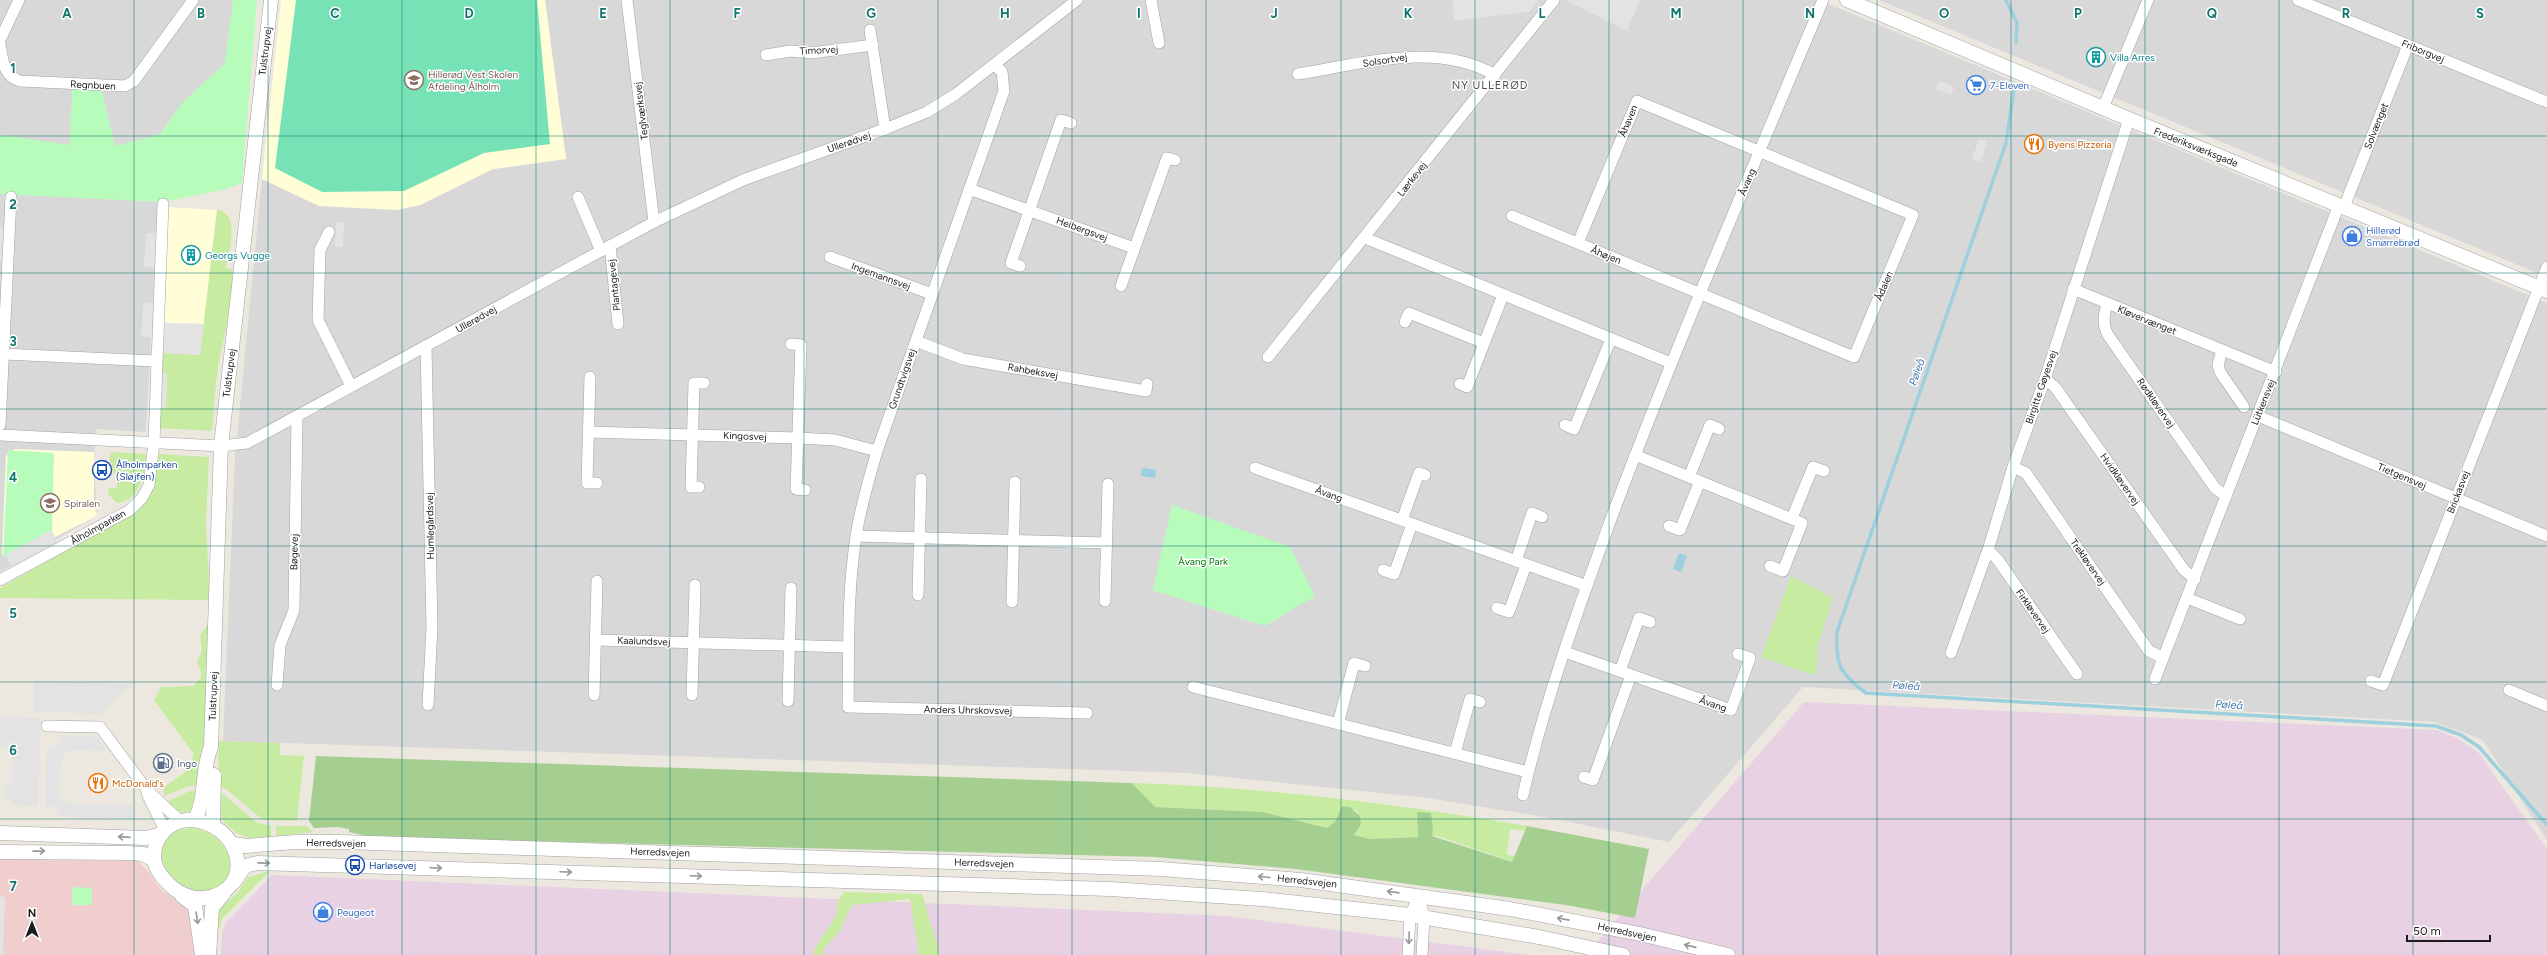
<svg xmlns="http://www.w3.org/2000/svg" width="2547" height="955" font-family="Figtree,sans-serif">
<rect width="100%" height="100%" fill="#ede8df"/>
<!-- residential -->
<g fill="#d9d8d8">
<path d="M0,0H251L234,137L158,202L146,432L96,429L94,465L97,516L0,572Z"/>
<path d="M545,0H1819L2547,303V840L2483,740L2435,722L1803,687L1669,842L1544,817L1428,798L1187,773L223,741L235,457L262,179L319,206L420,205L493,169L566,159Z"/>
<path d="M1879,0H2547V277Z"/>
</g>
<!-- commercial -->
<path fill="#f0cecd" d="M0,859L137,861L147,870L162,891L186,906L191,918L197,955H0Z"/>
<!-- industrial -->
<g fill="#e7d1e3">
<path d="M1804,702L2437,730L2459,739L2478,752L2547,849V955H1586Z"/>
<path d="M272,875L1228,916L1530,955H221L222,934L225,924Z"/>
</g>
<!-- education -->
<g fill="#fffed7">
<path d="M281,0H545L566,159L493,169L420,205L397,210L319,206L262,179Z"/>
<path d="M168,207L217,210L204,324L163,323Z"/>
<path d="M14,449L94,452V498L97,516L55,537L51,530L2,555L6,456Z"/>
</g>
<!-- grass -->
<g fill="#c7eca1">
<path d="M217,210C242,212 228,256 226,268L232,269C234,303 224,334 218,367C215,388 214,410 212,431L157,428L158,408H166L167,374L159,373L160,353L200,355Z"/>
<path d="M112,452L146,454C145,473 140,501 117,503L109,495L108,488H117V474L114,473L109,457Z"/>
<path d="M158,454L209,457L206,523L210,600L0,598V588L139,510L154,488Z"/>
<path d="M1791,576L1833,598L1817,648V669L1813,675L1761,657Z"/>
<path d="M207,625H210L202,785L189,786L164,796V787L192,767L193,753L154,700L161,687L194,686L202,675L197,661L202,651L200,636Z"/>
<path d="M218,741L280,743V755L304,756L297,821L263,820L227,790L219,786Z"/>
<path d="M1132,783C1264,787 1396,804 1527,826L1525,831L1510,829L1507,854L1515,857L1513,862L1437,836H1431L1417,812L1418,837L1370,839L1353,835C1360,825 1363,820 1356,810L1342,806L1335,822L1327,828L1263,812L1155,807Z"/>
<path d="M199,790L192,810L183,813L176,810L168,801L190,791Z"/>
<path d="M221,792L256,822L271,826V837L250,838L236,833L224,822L219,813Z"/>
<path d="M276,826H307L313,832L276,836Z"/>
<path d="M192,828C234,832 249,891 201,891C161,892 142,830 192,828Z"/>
<path d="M270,871L222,919L217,936L218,911L238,892L248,877Z"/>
<path d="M845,892L922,894L940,955H919L910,899L852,905L840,931L824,948L823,955H813C817,939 829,931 835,917C840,905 834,903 845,892Z"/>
</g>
<!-- forest -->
<path fill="#a5cf91" d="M316,756L1132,783L1155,807L1263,812L1327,828L1335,822L1342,806L1350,807L1360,816L1361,824L1354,835L1370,839L1418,837L1417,812L1431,813L1433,828L1432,836L1512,862L1527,826L1649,849L1635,918L1566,905L1296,869L1155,857L371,837L349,832V829L337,827L314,828L309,821Z"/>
<!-- park -->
<g fill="#b8fcbc">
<path d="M233,0H257L242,183L223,190L162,202L0,194V135L70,145L72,88L101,87L115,146L160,134L183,102L225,63Z"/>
<path d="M8,450L54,453L52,532L3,558Z"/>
<path d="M1172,505L1290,547L1315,596L1265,626L1153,590Z"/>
<path d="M72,887L92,888V905H72Z"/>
</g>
<!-- pitch -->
<path fill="#78e2b7" d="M296,0H537L550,144L484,153L404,191L322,192L275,168Z"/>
<!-- parking -->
<g fill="#e3e3e3">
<path d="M1453,0H1539L1529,12L1454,21Z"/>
<path d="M1566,0H1640L1627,31Z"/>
<path d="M1939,81L1954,87L1951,95L1935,89Z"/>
<path d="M1979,139L1987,141L1981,162L1972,159Z"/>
<path d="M336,222H344L343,247H335Z"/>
<path d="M0,227H12L10,261L0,260Z"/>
<path d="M146,233H164L162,268L144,267Z"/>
<path d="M143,303L161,304L159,338L141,337Z"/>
<path d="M165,323L204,324L200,355L164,353V346L161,345V332H165Z"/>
<path d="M153,373H167L166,408L152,407Z"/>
<path d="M51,530L61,548L15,573L5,555Z"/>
<path d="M34,681L76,682L133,683L101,714L34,712Z"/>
<path d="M0,717L41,718L38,806L11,805V799L5,798V785H11L13,748L0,747Z"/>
<path d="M59,735L98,737L106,751L76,750L65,754L61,760L60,799L67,803L131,805L134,819L59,816L53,804L47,807L45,803L47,750L61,743Z"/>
<path d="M0,896L5,898L3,955H0Z"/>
</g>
<!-- water -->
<g fill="#9cd0de">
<path d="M1142,468L1156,470L1155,478L1141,476Z"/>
<path d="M1679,553L1687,556L1681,572L1673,569Z"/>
</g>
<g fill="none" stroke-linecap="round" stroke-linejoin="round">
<!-- stream -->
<g stroke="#9cd0de" stroke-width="3.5">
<path d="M2006,0L2017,23L2016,42"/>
<path d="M2014,90L2006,143L1837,632C1835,664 1840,674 1866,693L2436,726L2461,735L2479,747L2547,825"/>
</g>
<defs>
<g id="minor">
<path d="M627,0L654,222"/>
<path d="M1151,0L1159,43"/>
<path d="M2298,0L2547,102"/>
<path d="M870,30L885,129"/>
<path d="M0,40L19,0"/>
<path d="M0,44C3,60 3,76 20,81L125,86L134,81L193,0"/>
<path d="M766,55L791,51L811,53L873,45"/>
<path d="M995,65L1002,72L1004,91L877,451C869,479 860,508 856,537C847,593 849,651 848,707L1087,713"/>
<path d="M1298,74C1361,64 1436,41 1495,75"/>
<path d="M2103,108L2148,0"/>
<path d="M969,189L1134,248"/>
<path d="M578,197L601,251"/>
<path d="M2344,207L2408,45"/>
<path d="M1512,216L1854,357L1913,215L1637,101L1578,243"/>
<path d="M329,232L320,250L318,320L351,386"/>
<path d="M1365,238L1671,363"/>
<path d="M610,246L618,324"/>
<path d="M830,257L932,294"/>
<path d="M1020,266L1011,263L1061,120L1071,123"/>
<path d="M1121,286L1167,158L1175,160"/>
<path d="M2073,289L2276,372"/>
<path d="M2107,303C2104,315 2102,324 2108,335L2215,488L2226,496"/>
<path d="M1405,322L1409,313L1484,343"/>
<path d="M916,341L963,359L1146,391L1147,384"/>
<path d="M791,344L801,345L796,489L805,490"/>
<path d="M426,346L432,627L428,705"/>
<path d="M2222,350L2218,365L2220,372L2244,407"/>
<path d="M4,354L155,361"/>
<path d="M1268,357L1554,0"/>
<path d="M590,377L587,483H597"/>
<path d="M2045,379L2055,387L2184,570L2195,579"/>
<path d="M1460,384L1467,387L1503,295"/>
<path d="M2258,416L2547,536"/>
<path d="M0,425L11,197"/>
<path d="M1565,425L1574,429L1611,339"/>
<path d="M588,432L798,438L835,440L877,451"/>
<path d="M0,435L221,446L247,443L654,222L743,180L885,129L927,112L956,94L1077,0"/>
<path d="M1635,455L1802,523L1783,571L1770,566"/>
<path d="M2013,467L2026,473L2149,651L2163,658"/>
<path d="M1255,468L1587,586"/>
<path d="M1689,477L1710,425L1719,429"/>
<path d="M699,487H691L694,383H704"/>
<path d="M1792,518L1813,467L1824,471"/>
<path d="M1402,520L1419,473L1425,475"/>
<path d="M1669,526L1680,530L1700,481"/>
<path d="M856,536L1107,543"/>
<path d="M1988,550L1998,560L2077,674"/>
<path d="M1516,561L1532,513L1542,517"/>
<path d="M1383,570L1394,574L1412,524"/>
<path d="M0,580L130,510L142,498L149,485L154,443L163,204"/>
<path d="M918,595L921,479"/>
<path d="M2187,598L2240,619"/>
<path d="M1105,601L1108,484"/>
<path d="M1012,602L1015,482"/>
<path d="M1497,608L1509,612L1526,565"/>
<path d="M595,640L849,647"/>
<path d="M1565,652L1731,710L1750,658L1738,654"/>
<path d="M1951,653L1988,550L2013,467L2045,379L2129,119"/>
<path d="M1620,671L1639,618L1650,622"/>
<path d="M2155,679L2339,205"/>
<path d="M2371,681L2383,685L2547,267"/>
<path d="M277,685L280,645L294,610L297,417"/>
<path d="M1193,687L1528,772"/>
<path d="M2509,690L2547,706"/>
<path d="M594,695L597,581"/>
<path d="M692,695L695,585"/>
<path d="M788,701L791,588"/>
<path d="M1338,724L1354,663L1365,666"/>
<path d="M47,726L100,727L147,790L180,821"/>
<path d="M1455,753L1470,699L1480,702"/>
<path d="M1584,777L1593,780L1631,675"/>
<path d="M147,790L148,796L165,830"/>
<path d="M1523,795C1544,704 1576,615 1608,527C1674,349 1750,175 1823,0"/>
<path d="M1419,896L1424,918L1422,955"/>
<path d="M1408,955L1410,915L1419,896"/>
</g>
<g id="tertiary">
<path d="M1847,0L2129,119L2547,291"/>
<path d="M187,820C242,819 259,893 203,898C192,899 180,894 172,887C163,879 154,869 154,857C154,837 168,822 187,820Z"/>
<path d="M195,820C207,795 201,771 211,747L221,446L271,0"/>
<path d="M213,825L214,775"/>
<path d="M0,833L146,838L162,834"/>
<path d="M233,844L246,846L295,842H342L1161,869L1301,880L1510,909L1640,934L1728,955"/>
<path d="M0,852L129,853L143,854L154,860"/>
<path d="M234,882L245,866L257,863L1110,889L1262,899L1410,915L1539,937L1623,955"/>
<path d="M182,896L195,906L202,955"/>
<path d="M209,955L212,908L224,893"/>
</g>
</defs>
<!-- minor casing -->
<use href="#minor" stroke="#a2a2a2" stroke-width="12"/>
<!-- tertiary casing -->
<use href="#tertiary" stroke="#a2a2a2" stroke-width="15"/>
<!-- minor -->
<use href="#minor" stroke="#fff" stroke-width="11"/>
<!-- tertiary -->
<use href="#tertiary" stroke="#fff" stroke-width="14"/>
</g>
<!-- one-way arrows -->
<defs><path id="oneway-shaft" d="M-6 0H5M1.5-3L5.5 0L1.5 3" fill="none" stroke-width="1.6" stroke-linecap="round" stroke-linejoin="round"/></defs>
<g stroke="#989898">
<use href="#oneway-shaft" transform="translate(124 837) rotate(-176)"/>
<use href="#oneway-shaft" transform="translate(39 851) rotate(-1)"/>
<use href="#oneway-shaft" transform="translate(264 863) rotate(1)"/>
<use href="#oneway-shaft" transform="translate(436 868) rotate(2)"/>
<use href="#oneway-shaft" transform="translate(566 872) rotate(2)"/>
<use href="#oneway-shaft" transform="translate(696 876) rotate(2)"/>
<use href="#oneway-shaft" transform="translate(1264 877) rotate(-175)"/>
<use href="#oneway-shaft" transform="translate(1393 892) rotate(-172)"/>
<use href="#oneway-shaft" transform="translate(197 918) rotate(81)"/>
<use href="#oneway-shaft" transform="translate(1563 919) rotate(-169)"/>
<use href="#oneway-shaft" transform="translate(1409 938) rotate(92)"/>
<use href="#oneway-shaft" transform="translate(1690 946) rotate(-167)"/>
</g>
<!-- grid -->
<path fill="none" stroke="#0f766e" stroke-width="1" stroke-opacity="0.55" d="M134,0V955M268,0V955M402,0V955M536,0V955M670,0V955M804,0V955M938,0V955M1072,0V955M1206,0V955M1341,0V955M1475,0V955M1609,0V955M1743,0V955M1877,0V955M2011,0V955M2145,0V955M2279,0V955M2413,0V955M0,136H2547M0,273H2547M0,409H2547M0,546H2547M0,682H2547M0,819H2547"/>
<!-- icons -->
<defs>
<symbol id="building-ring" viewBox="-11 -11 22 22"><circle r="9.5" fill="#fff" stroke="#0f9aa8" stroke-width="1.5"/><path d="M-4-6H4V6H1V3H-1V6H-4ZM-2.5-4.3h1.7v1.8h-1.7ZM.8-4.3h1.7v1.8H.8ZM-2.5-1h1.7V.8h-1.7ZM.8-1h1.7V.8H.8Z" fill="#0f9aa8"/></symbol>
<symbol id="school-ring" viewBox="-11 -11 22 22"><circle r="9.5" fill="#fff" stroke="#8d6e63" stroke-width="1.5"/><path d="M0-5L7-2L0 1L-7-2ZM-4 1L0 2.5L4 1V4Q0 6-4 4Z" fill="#8d6e63"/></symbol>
<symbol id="supermarket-ring" viewBox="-11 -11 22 22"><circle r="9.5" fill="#fff" stroke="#3f7fe0" stroke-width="1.5"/><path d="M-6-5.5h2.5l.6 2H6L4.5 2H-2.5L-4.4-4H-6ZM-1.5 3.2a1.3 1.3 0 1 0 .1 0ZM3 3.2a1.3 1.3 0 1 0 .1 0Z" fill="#3f7fe0"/></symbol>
<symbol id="restaurant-ring" viewBox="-11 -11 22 22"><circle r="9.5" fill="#fff" stroke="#e8710a" stroke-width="1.5"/><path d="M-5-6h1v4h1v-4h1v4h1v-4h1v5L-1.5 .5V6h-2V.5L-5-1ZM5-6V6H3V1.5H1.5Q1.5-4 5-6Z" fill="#e8710a"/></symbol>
<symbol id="shop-ring" viewBox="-11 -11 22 22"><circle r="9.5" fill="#fff" stroke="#3f7fe0" stroke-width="1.5"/><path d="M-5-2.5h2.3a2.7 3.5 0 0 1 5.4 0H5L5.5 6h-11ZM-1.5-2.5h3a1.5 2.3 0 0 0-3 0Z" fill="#3f7fe0"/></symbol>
<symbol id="bus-ring" viewBox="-11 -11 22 22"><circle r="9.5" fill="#fff" stroke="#1a4fb4" stroke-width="1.5"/><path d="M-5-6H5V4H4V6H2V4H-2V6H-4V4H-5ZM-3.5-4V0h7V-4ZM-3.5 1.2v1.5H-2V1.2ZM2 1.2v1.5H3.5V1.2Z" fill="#1a4fb4"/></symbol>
<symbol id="fuel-ring" viewBox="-11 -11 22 22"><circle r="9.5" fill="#fff" stroke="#5c6f8a" stroke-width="1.5"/><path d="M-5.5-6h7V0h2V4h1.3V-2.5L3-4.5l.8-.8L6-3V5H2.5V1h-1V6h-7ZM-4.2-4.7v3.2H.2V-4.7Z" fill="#5c6f8a"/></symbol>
</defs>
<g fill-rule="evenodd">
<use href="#building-ring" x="2085" y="46" width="22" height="22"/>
<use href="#school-ring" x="403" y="69" width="22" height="22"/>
<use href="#supermarket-ring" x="1965" y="74" width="22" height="22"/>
<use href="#restaurant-ring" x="2023" y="133" width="22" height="22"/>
<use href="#shop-ring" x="2341" y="225" width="22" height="22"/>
<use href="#building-ring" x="180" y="244" width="22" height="22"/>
<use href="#bus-ring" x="91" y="459" width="22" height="22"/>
<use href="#school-ring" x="39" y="492" width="22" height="22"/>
<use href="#fuel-ring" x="152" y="752" width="22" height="22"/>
<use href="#restaurant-ring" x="87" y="772" width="22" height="22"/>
<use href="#bus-ring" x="344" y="854" width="22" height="22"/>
<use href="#shop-ring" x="312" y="901" width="22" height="22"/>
</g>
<g text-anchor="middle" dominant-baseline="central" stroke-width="3" stroke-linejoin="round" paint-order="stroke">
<!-- street labels -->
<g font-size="10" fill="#1b1b1b" stroke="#fff">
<text transform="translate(819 50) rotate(-3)">Timorvej</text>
<text transform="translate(265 51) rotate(-83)">Tulstrupvej</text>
<text transform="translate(2423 51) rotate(22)">Friborgvej</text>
<text transform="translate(1385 60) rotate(-9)">Solsortvej</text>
<text transform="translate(93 85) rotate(3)">Regnbuen</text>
<text transform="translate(641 111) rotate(-97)">Teglværksvej</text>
<text transform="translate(1628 121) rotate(-68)">Åhaven</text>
<text transform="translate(2376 126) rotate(-68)">Solvænget</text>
<text transform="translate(849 142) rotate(-19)">Ullerødvej</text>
<text transform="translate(2196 147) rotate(22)">Frederiksværksgade</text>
<text transform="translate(1412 179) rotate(-52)">Lærkevej</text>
<text transform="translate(1747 182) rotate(-67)">Åvang</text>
<text transform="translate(1082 229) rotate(20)">Heibergsvej</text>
<text transform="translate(1606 255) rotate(22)">Åhøjen</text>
<text transform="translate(881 276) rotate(20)">Ingemannsvej</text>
<text transform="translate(614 285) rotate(-96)">Plantagevej</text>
<text transform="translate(1884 286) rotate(-67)">Ådalen</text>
<text transform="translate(476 319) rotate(-29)">Ullerødvej</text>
<text transform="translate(2147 320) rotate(22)">Kløvervænget</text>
<text transform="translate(1033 371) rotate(10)">Rahbeksvej</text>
<text transform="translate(229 373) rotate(-83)">Tulstrupvej</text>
<text transform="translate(902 379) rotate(-71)">Grundtvigsvej</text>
<text transform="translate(2041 387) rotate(-71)">Birgitte Gøyesvej</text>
<text transform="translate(2263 402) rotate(-68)">Lütkensvej</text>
<text transform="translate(2156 403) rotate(55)">Rødkløvervej</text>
<text transform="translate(745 436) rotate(2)">Kingosvej</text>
<text transform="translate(2402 476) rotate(23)">Tietgensvej</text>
<text transform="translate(2120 479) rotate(55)">Hvidkløvervej</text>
<text transform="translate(2458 492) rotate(-69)">Brickasvej</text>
<text transform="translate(1329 494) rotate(20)">Åvang</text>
<text transform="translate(430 526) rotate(-91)">Humlegårdsvej</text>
<text transform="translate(98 527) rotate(-29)">Ålholmparken</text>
<text transform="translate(294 552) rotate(-89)">Bøgevej</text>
<text transform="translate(2088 562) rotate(55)">Trekløvervej</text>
<text transform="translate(2033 611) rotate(55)">Firkløvervej</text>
<text transform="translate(644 641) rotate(2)">Kaalundsvej</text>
<text transform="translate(213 696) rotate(-88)">Tulstrupvej</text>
<text transform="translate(1713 704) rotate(19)">Åvang</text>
<text transform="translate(968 710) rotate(1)">Anders Uhrskovsvej</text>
<text transform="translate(336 843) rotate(1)">Herredsvejen</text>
<text transform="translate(660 852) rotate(2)">Herredsvejen</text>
<text transform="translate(984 863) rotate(2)">Herredsvejen</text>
<text transform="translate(1307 881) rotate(6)">Herredsvejen</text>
<text transform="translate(1627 932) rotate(12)">Herredsvejen</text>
</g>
<!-- culture labels -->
<g font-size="10" fill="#0d838f" stroke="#fff" text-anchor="start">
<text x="2110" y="57">Villa Arres</text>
<text x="205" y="255">Georgs Vugge</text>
</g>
<!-- education labels -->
<g font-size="10" fill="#785e54" stroke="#fff" text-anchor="start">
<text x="428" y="74">Hillerød Vest Skolen<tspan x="428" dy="12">Afdeling Ålholm</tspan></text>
<text x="64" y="503">Spiralen</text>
</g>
<!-- shop labels -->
<g font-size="10" fill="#366cbe" stroke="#fff" text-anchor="start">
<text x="1990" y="85">7-Eleven</text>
<text x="2366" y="230">Hillerød<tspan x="2366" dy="12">Smørrebrød</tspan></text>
<text x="337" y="912">Peugeot</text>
</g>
<!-- food labels -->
<g font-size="10" fill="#c56008" stroke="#fff" text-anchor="start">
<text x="2048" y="144">Byens Pizzeria</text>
<text x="112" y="783">McDonald's</text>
</g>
<!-- transit labels -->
<g font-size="10" fill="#164399" stroke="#fff" text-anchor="start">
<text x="116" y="464">Ålholmparken<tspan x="116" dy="12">(Sløjfen)</tspan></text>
<text x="369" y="865">Harløsevej</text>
</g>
<!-- park labels -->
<g font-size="10" fill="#057c0d" stroke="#fff">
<text x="1203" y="561">Åvang Park</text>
</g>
<!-- service labels -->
<g font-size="10" fill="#4e5e75" stroke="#fff" text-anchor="start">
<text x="177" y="763">Ingo</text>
</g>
<!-- neighbourhood labels -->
<g font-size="11" letter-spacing="1" fill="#4e4e4e" stroke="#fff">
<text x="1490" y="85">NY ULLERØD</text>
</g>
<!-- water labels -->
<g font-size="11" font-style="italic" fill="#437aae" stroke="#fff">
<text transform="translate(1917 372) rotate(-71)">Pøleå</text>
<text transform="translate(1906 686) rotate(3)">Pøleå</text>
<text transform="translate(2229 705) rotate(3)">Pøleå</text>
</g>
</g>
<g font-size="13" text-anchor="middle" font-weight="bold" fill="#0f766e" stroke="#fff" stroke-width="3" stroke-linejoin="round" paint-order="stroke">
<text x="67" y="18">A</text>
<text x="201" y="18">B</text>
<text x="335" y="18">C</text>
<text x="469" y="18">D</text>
<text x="603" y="18">E</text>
<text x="737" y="18">F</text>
<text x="871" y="18">G</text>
<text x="1005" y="18">H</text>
<text x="1139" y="18">I</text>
<text x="1274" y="18">J</text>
<text x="1408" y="18">K</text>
<text x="1542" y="18">L</text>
<text x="1676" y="18">M</text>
<text x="1810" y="18">N</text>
<text x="1944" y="18">O</text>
<text x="2078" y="18">P</text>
<text x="2212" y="18">Q</text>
<text x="2346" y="18">R</text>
<text x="2480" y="18">S</text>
<text x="13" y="73">1</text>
<text x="13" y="209">2</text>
<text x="13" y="346">3</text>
<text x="13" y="482">4</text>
<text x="13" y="618">5</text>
<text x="13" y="755">6</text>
<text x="13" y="891">7</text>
</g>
<!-- north arrow -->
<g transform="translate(32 923)" stroke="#ffffff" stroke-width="3" paint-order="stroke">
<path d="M0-3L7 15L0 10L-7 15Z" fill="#1b1b1b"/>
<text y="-6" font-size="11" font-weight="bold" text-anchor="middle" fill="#1b1b1b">N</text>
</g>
<!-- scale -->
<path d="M2407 935v6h83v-6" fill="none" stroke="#1b1b1b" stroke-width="2"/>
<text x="2413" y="935" font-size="12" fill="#1b1b1b" stroke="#ffffff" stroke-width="3" paint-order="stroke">50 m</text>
</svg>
